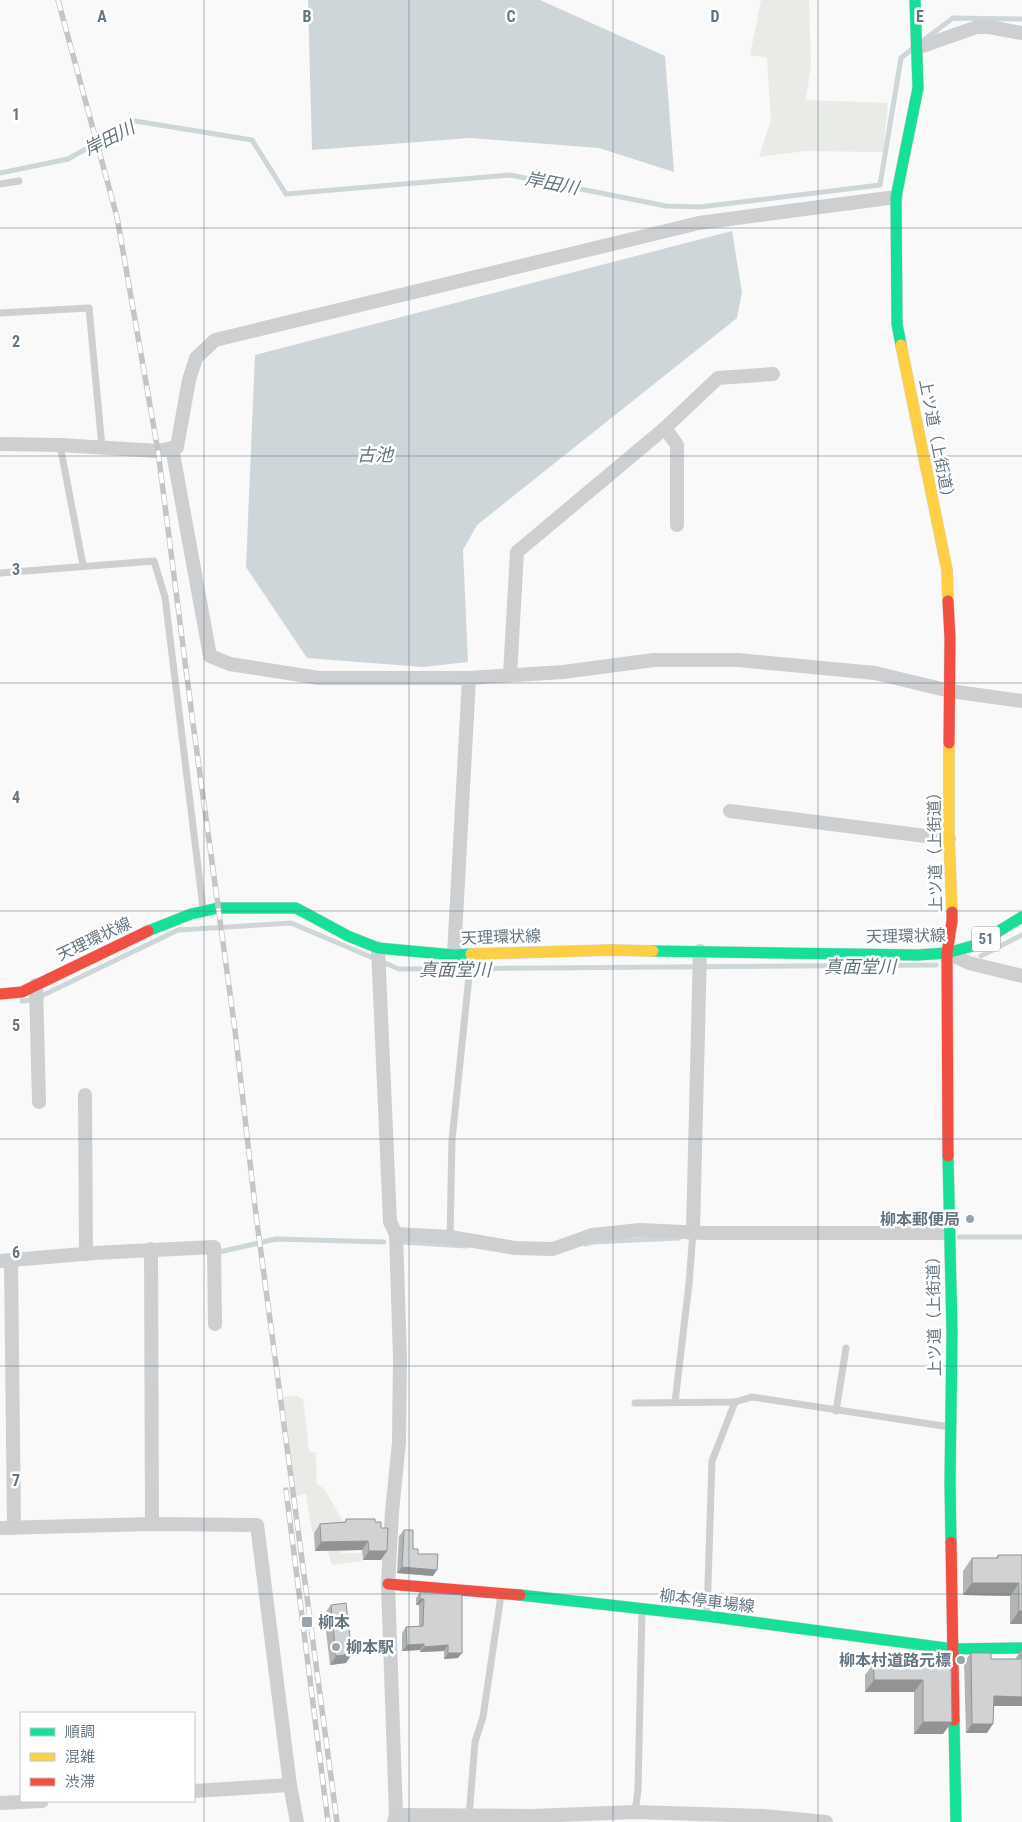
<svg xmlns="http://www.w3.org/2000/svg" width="1022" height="1822" font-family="'Roboto Condensed','Noto Sans JP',sans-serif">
<rect width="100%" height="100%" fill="#f9f9f9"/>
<!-- green -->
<g fill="#e8ebe6">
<path d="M761,0H809L811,64L806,100L888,103L883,152L806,151L759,157L771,120L767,58L750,55Z"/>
<path d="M297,1396L303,1399L309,1451L316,1453L317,1484L324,1489L343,1521L338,1524L341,1553H376V1554H362V1561L332,1565L327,1550L325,1530L312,1532L306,1494L296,1496L283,1397Z"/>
</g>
<!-- water -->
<g fill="#ced6d9">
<path d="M308,0H540L665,56L674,172L599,148L470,138L312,150Z"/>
<path d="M732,231L742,292L737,318L477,525L463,550L468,662L423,667L307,658L246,567L255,355Z"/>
</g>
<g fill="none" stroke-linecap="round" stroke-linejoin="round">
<!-- stream -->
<g stroke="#ced6d9" stroke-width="5">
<path d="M925,39L953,18L1022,19"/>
<path d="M0,173L68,159L135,121L252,140L286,194L510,175L666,206L700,207L880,185L901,58L912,49"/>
<path d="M981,956L1022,935"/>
<path d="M22,1001L33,1000L178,930L291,923L399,969L936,965"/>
<path d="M959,1237H1022"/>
<path d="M401,1242L466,1246"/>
<path d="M585,1244L593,1242L679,1238"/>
<path d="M219,1252L276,1239L384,1242"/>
</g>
<defs>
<g id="fast">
<path d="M901,345L897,324L896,197L918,88L915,0"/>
<path d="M148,931L191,914L218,908H296L348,936L378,948L454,955L471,954"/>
<path d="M653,951L918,955L947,953L976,945L1022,917"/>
<path d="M948,1156L952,1333L950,1482L951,1542"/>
<path d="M520,1595L707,1616L953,1649L1022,1648"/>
<path d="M954,1720L956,1822"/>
</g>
<g id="slow">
<path d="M901,345L947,570L948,601"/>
<path d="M949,743V839L952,912"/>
<path d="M471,954L611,950L653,951"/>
</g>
<g id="jam">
<path d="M948,601L950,638L949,743"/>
<path d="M0,994L22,992L148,931"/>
<path d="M948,1156L947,953L952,921V912"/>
<path d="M951,1542L954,1720"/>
<path d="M388,1584L520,1595"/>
</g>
</defs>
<!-- fast casing -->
<use href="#fast" stroke="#d5d6d7" stroke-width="12"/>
<!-- slow casing -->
<use href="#slow" stroke="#d5d6d7" stroke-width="12"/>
<!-- jam casing -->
<use href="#jam" stroke="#d5d6d7" stroke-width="12"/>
<!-- lane -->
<g stroke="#cecfd0" stroke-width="7">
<path d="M0,184L19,181"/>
<path d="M0,313L89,308L102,447"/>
<path d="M60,445L83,565"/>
<path d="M0,573L154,561L165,597L203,908"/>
<path d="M450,1237L452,1140L471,957"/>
<path d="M675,1402L689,1284L693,1232"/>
<path d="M635,1403L735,1402L752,1397L950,1427"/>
<path d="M836,1411L846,1348"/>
<path d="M707,1615L712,1461L735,1402"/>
<path d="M635,1812L638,1790L642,1610"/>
<path d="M469,1817L475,1742L483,1717L501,1595"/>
</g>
<!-- street -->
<g stroke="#cecfd0" stroke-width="14">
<path d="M917,48L977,27H989L1022,33"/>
<path d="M665,428L677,445V525"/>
<path d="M0,444L60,445L158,451L177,447L189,380L196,358L215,340L699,223L896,197"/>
<path d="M172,448L210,656L230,664L319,678H469L563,672L654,660H738L875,673L950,691L1022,701"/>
<path d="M510,675L517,552L665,428L718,378L773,374"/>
<path d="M730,811L949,839"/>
<path d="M378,948L390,1222L396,1234L400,1358L399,1442L392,1512L388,1584L396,1815L394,1822"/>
<path d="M947,953L969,963L1022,976"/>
<path d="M454,955L469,678"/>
<path d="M36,985L39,1102"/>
<path d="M85,1095L86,1254"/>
<path d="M693,1231L700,951"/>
<path d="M396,1234L450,1237L515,1248L553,1249L592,1235L640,1230L705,1233H949"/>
<path d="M151,1249L152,1524"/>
<path d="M0,1261L95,1253L214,1247L215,1324"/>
<path d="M11,1261L14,1528"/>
<path d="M0,1528L152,1524L257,1525L290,1785"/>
<path d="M194,1791L290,1785L297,1822"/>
<path d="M0,1803L42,1801"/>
<path d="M396,1815L532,1816L635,1812L763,1816L826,1822"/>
</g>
<!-- fast -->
<use href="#fast" stroke="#16e098" stroke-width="11"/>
<!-- slow -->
<use href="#slow" stroke="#ffcf43" stroke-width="11"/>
<!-- jam -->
<use href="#jam" stroke="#f24e42" stroke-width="11"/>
<defs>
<g id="rail">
<path d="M58,0L117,217L158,451L192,716L235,1030L256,1215L337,1822"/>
<path d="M286,1490L328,1822"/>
</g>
</defs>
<!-- rail casing -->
<use href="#rail" stroke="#c3c5c6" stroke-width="5.5"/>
<!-- rail -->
<use href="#rail" stroke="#fff" stroke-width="4" stroke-dasharray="11" stroke-linecap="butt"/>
</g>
<!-- wall -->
<g fill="#b3b5b5">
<path d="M346,1519L375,1522L381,1560H363L362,1550L315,1551L314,1533L320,1524L344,1523Z"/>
<path d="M404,1530L413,1549L418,1554L433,1576L397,1573L399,1536Z"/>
<path d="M998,1555H1022V1624H1010V1596L963,1595V1571L972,1558H996Z"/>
<path d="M420,1592L458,1658L444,1659V1651L420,1652V1650L402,1651V1633L406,1627L419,1626V1605H416V1598Z"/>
<path d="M331,1605L346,1663L330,1665L324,1614Z"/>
<path d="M1021,1650H1022V1706H994L987,1733H966L964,1662L971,1653L991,1659H1015Z"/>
<path d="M874,1663H951L943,1734H914V1692H865V1675Z"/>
</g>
<!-- shaded-wall -->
<g fill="#929394">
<path d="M368,1541L362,1550L315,1551L321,1542Z"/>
<path d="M369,1551H387L381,1560H363Z"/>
<path d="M402,1567L437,1570L433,1576L397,1573Z"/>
<path d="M972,1583H1019L1010,1596L963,1595Z"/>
<path d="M420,1599H424L419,1605H416Z"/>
<path d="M1019,1611H1022V1624H1010Z"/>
<path d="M424,1644L420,1650L402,1651L407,1645Z"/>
<path d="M448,1645L444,1651L420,1652L424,1647Z"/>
<path d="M448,1653H462L458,1658L444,1659Z"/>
<path d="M352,1654L346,1663L330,1665L336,1656Z"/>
<path d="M874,1680H923L914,1692H865Z"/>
<path d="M994,1696L1022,1697V1706H987Z"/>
<path d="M923,1722H952L943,1734H914Z"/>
<path d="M972,1724H993L987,1733H966Z"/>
</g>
<!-- building -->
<g fill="#d0d2d3" stroke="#929394">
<path d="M346,1519H375V1522H381V1528H388L387,1551H369L368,1541L321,1542L320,1524L346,1522Z"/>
<path d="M404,1530H413V1549H418V1554H438L437,1570L402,1567Z"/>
<path d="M998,1555H1022V1611H1019V1583H972V1558H998Z"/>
<path d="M420,1592L462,1595V1653H448V1645L424,1647V1644L407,1645L406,1627L423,1626L424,1599H420Z"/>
<path d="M346,1603L352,1654L336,1656L331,1605Z"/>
<path d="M1021,1650H1022V1697L994,1696L993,1724H972L971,1653H991V1659H1021Z"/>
<path d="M874,1663H951L952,1722H923V1680H874Z"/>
</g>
<!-- grid -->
<path fill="none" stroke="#657683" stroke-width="1" stroke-opacity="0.55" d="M204,0V1822M409,0V1822M613,0V1822M818,0V1822M0,228H1022M0,456H1022M0,683H1022M0,911H1022M0,1139H1022M0,1366H1022M0,1594H1022"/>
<!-- markers -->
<g fill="#99a4ac" stroke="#fff" stroke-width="2">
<circle cx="970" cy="1219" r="5"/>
<rect x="301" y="1616" width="12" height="12" rx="2.5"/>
<circle cx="336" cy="1647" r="5"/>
<circle cx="961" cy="1660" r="5"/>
</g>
<g text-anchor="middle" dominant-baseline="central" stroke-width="5" stroke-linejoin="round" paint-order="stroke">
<!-- shield labels -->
<rect fill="#fff" stroke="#939fa8" stroke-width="1" x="972" y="926.5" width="28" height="25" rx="4"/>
<g font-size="15" font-weight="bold" fill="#657683">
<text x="986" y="939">51</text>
</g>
<!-- street labels -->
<g font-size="16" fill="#657683" stroke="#fff">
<text transform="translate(937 442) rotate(79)">上ツ道（上街道）</text>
<text transform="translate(935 848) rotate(-91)">上ツ道（上街道）</text>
<text transform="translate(906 936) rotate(-1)">天理環状線</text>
<text transform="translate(501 937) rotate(-2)">天理環状線</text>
<text transform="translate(94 939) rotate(-25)">天理環状線</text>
<text transform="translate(934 1312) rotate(-91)">上ツ道（上街道）</text>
<text transform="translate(707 1601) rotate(7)">柳本停車場線</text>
</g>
<!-- poi labels -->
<g font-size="16" font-weight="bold" fill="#657683" stroke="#fff" text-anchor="end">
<text x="960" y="1219">柳本郵便局</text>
<text x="318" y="1622" text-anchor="start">柳本</text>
<text x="346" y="1647" text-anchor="start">柳本駅</text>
<text x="951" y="1660">柳本村道路元標</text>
</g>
<!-- water labels -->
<g font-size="18" font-style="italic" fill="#60757c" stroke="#fff">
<text transform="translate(109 138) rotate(-27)">岸田川</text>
<text transform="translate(552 183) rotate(11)">岸田川</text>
<text x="375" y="454">古池</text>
<text x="860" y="966">真面堂川</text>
<text x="455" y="969">真面堂川</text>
</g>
</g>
<g font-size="16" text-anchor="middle" font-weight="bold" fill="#657683" stroke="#fff" stroke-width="5" stroke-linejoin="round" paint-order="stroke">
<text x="102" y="22">A</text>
<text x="307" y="22">B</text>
<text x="511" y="22">C</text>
<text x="715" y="22">D</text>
<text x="920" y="22">E</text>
<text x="16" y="120">1</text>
<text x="16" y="347">2</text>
<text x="16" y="575">3</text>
<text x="16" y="803">4</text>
<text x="16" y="1031">5</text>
<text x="16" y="1258">6</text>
<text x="16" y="1486">7</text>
</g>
<!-- legend -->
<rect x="20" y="1712" width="175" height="90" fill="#ffffff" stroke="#c1c8cd"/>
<rect x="30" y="1728" width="25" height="8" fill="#16e098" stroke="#c1c8cd"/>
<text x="65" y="1737" font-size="15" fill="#657683">順調</text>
<rect x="30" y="1753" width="25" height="8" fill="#ffcf43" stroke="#c1c8cd"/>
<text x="65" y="1762" font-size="15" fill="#657683">混雑</text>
<rect x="30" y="1778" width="25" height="8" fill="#f24e42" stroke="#c1c8cd"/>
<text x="65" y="1787" font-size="15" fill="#657683">渋滞</text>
</svg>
